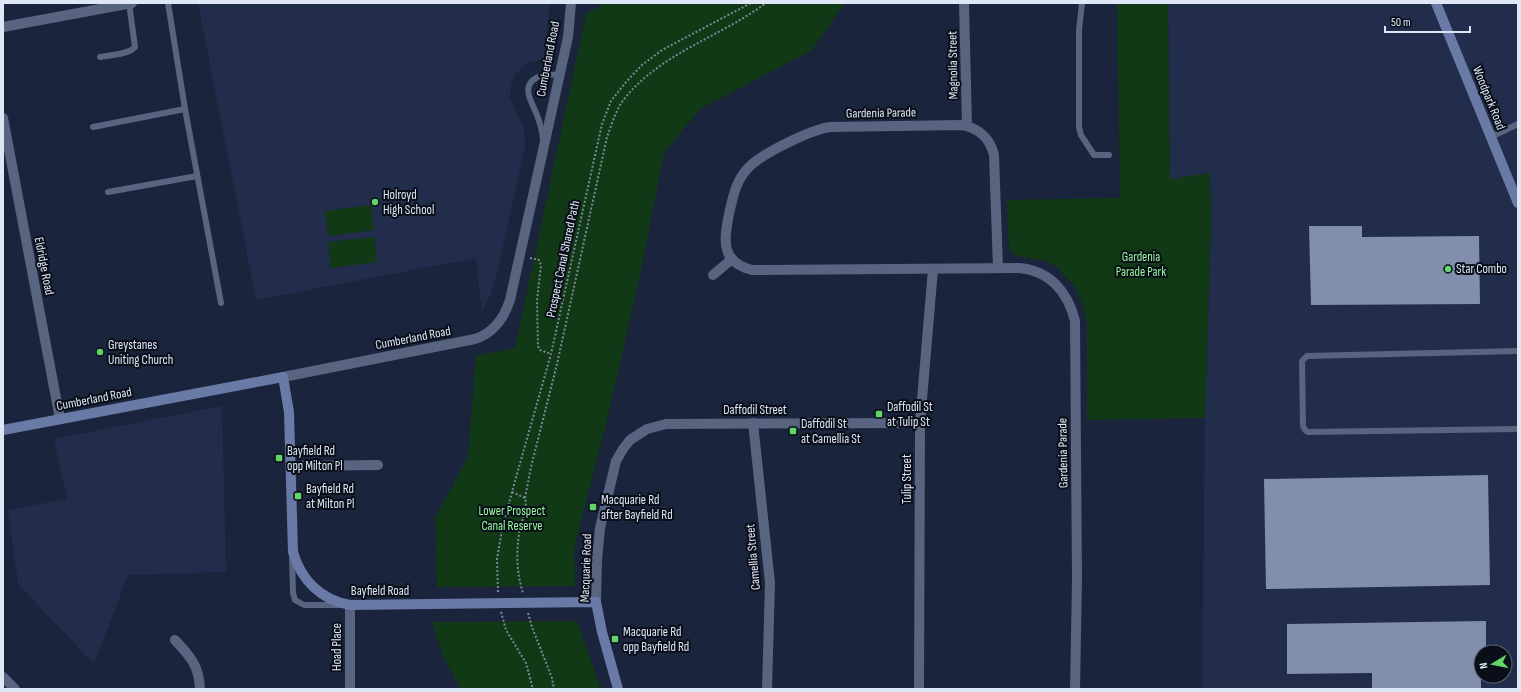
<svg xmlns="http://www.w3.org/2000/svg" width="1521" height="692" font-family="'Sofia Sans Condensed',sans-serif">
<rect width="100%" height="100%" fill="#1a243c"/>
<!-- built -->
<g fill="#212d4b" fill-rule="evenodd">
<path d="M198,3H550L544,59L530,62L522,67L515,75L511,85L510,98L524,128L525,147L497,274L491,294L482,312L476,258L256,300Z"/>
<path d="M1168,3H1518V689H1202L1205,418L1211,224L1210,173L1170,180ZM1481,652H1505V676H1481Z"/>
<path d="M222,406L226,572L128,575L94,664L18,584L8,510L67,499L54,439Z"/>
</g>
<!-- green -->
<g fill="#113915">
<path d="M606,3H845L811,51L700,109L664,153L641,271L606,425L574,549L575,586L437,587L435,518L468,457L476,356L515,348L586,14Z"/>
<path d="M1117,3H1168L1170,179L1210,173L1211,224L1205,418L1087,420V322L1081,300L1074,286L1057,267L1046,261L1016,256L1009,250L1007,200L1120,198Z"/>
<path d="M371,205L374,230L328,236L325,211Z"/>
<path d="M374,237L377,262L331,268L328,242Z"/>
<path d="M577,621L601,689H461L443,656L432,622Z"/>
</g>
<!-- building -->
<g fill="#818eac">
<path d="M1309,226H1362V237L1479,236L1480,304L1311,305Z"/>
<path d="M1488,475L1490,585L1266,589L1264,479Z"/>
<path d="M1486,621V652H1481V689H1372V673L1287,674V624Z"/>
</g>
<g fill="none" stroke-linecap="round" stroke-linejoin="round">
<!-- path -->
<g stroke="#7d869a" stroke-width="2" stroke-dasharray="2 2" stroke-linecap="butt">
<path d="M530,258L539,260L541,265L537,301L538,346L540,350L551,354"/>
<path d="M512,492L525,498C528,510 520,523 519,534C516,554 517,575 523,593"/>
<path d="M525,498L531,467L557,364L607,137C612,124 616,109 625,98C661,53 720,37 766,3"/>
<path d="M498,592L497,559L502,530L515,481L551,354L602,124L611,101L626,82L642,65L662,50L751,3"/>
<path d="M501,612L506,630L526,663L533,689"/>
<path d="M528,613L532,627L552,678L554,689"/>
</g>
<!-- lane -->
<g stroke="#586480" stroke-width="6">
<path d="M168,3L185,109L221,303"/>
<path d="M1082,3L1079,30V127L1081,135L1094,155H1109"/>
<path d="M100,57C110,55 128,55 135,47L129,3"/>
<path d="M93,127L185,109"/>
<path d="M1491,137L1518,124"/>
<path d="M543,139C542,130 540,123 537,115C533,104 522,90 533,80C536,78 540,75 544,75C549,74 555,75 559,75"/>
<path d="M108,192L197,176"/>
<path d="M1518,351L1307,356L1302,361L1303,426L1305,430L1308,432L1518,429"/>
<path d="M292,556L293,593L295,600L304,605H340"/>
</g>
<!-- street -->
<g stroke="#586480" stroke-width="10">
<path d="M964,3L967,126"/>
<path d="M3,27L132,3"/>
<path d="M3,118L60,419"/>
<path d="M998,268L994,155C990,138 978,128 962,125L831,127C812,129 763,153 749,167C736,180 733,196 729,214C724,239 720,262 752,270L1020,268C1050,271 1068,292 1075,321L1077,579L1075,689"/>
<path d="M713,275L732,259"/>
<path d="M283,377L475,339C494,333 504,318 510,300L568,37L571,3"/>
<path d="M753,423L770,583L767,689"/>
<path d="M290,466L378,465"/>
<path d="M596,602L597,560L600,528L616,461L623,449L630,440L647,429L666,424L920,423"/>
<path d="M350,605V689"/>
<path d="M175,640C191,657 199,666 200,689"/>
<path d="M3,677L15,689"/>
<path d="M919,689L920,423L933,269"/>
</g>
<!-- secondary -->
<g stroke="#697aa6" stroke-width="10">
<path d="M1436,3L1518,203"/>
<path d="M3,430L283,377L289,412L293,552C301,580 321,600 350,605L596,602L602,632L618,689"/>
</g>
</g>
<!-- markers -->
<g fill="#61d46a" stroke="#090e18" stroke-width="1.5">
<circle cx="375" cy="202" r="4"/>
<circle cx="1448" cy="269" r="4"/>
<circle cx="100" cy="352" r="4"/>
<rect x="875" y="410" width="8" height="8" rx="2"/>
<rect x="789" y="427" width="8" height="8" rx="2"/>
<rect x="275" y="454" width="8" height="8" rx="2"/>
<rect x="294" y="492" width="8" height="8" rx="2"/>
<rect x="589" y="503" width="8" height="8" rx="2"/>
<rect x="611" y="635" width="8" height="8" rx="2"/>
</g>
<g text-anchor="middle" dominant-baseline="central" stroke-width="4" stroke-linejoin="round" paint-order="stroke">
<!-- street labels -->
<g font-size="13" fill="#dfe6f6" stroke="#090e18">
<text transform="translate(548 59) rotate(-79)">Cumberland Road</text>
<text transform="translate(953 65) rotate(-91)">Magnolia Street</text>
<text transform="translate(1489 98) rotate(68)">Woodpark Road</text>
<text transform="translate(881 113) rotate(-1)">Gardenia Parade</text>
<text transform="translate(563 259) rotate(-78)">Prospect Canal Shared Path</text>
<text transform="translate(44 266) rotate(79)">Eldridge Road</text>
<text transform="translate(413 338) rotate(-11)">Cumberland Road</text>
<text transform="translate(94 399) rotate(-11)">Cumberland Road</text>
<text x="755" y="410">Daffodil Street</text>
<text transform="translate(1063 453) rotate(-91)">Gardenia Parade</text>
<text transform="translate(907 479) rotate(-90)">Tulip Street</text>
<text transform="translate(753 557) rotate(-95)">Camellia Street</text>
<text transform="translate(586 568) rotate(-88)">Macquarie Road</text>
<text x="380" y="591">Bayfield Road</text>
<text transform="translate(337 647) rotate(-90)">Hoad Place</text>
</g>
<!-- poi labels -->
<g font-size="13" fill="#dfe6f6" stroke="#090e18" text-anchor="start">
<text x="383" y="195">Holroyd<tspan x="383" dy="15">High School</tspan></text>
<text x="1456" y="269">Star Combo</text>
<text x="108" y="345">Greystanes<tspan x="108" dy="15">Uniting Church</tspan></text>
<text x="887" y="407">Daffodil St<tspan x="887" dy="15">at Tulip St</tspan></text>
<text x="801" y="424">Daffodil St<tspan x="801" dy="15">at Camellia St</tspan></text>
<text x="287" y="451">Bayfield Rd<tspan x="287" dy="15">opp Milton Pl</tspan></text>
<text x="306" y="489">Bayfield Rd<tspan x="306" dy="15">at Milton Pl</tspan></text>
<text x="601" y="500">Macquarie Rd<tspan x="601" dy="15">after Bayfield Rd</tspan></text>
<text x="623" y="632">Macquarie Rd<tspan x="623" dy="15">opp Bayfield Rd</tspan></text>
</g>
<!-- park labels -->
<g font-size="13" fill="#99fa9d" stroke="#090e18">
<text x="1141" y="257">Gardenia<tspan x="1141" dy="15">Parade Park</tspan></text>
<text x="512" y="511">Lower Prospect<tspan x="512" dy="15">Canal Reserve</tspan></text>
</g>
</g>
<!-- border -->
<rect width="1521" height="692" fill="none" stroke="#dfe6f6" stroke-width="8"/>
<!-- north arrow -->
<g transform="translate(1493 664) rotate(260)"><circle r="19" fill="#090e18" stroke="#5f6471"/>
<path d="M0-3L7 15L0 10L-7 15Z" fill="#61d46a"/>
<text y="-6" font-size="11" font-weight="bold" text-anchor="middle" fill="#dfe6f6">N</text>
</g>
<!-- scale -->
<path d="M1385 26v6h85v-6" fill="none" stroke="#dfe6f6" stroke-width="2"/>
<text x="1391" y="26" font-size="12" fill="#dfe6f6" stroke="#090e18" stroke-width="3" paint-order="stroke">50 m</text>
</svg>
